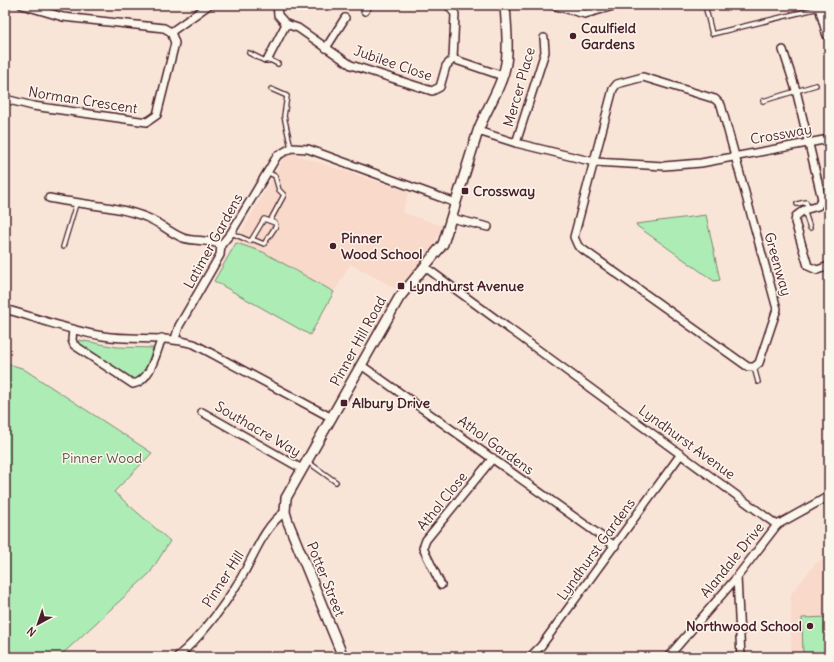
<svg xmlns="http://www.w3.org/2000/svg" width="834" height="662" font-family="Delius,sans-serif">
<rect width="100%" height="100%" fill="#f9e5d8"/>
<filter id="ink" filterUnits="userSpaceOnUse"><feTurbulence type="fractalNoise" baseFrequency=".025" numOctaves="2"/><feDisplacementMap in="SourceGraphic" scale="8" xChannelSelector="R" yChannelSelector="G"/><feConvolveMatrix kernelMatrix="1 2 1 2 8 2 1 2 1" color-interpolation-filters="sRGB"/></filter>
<g filter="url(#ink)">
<!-- built -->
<g fill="#f8d9ca">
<path d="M287,152L409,192L402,212L442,226L431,250L397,289L350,264L310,335L214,281Z"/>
<path d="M829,556V657H791V594L816,563Z"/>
</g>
<!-- green -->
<g fill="#adedb5" stroke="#7c8670">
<path d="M706,215L720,280L714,281L637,226L636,224Z"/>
<path d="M236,243L263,252L334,292L310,335L214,281Z"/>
<path d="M79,340L117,347L153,348L143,376L138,381L131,380L78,343Z"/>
<path d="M5,363L22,368L152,453L114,492L170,541L150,573L59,657H5Z"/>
<path d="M829,617V657H803L802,618Z"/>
</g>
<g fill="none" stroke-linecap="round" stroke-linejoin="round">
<defs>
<g id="service">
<path d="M705,5L712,34L819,8"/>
<path d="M249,53L265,61L268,59L278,64"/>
<path d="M271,89L287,96L284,116L291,148"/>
<path d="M763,101L816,85"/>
<path d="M267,172L275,176L279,190L284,195L270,221"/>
<path d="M822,199L829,205"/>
<path d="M797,204L806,202L809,209"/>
<path d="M804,210L810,228"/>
<path d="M231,233L250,241L252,239L264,244L276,226L275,223L264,219L252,239"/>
<path d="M63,247L76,204"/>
<path d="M754,367L758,382"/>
<path d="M308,462L336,482"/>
</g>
<g id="minor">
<path d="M277,5L278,15L286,24"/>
<path d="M448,5L455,14L453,59"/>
<path d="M552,5L585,14L617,5"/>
<path d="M365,11L368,5"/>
<path d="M171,32L209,5"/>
<path d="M326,48L345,18"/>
<path d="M783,50L796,90L822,199L818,206L804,210L796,216L795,222L808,266L817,270L829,266"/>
<path d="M268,59L286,24L298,28L351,65L432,91L440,87L446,66L453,59L503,76"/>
<path d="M643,77L715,99L721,105L777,309L759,363L754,367H748L588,253L578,246L574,237L613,89L617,84Z"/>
<path d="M5,99L33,106L147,122L157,115L175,43L171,32L164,28L63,17L22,5"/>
<path d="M478,131L516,143L594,162L664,166L701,163L829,139"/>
<path d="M516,143L545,52L544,38"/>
<path d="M49,198C81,205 117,205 148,218C160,223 170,233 183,238C196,242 209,239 221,245"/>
<path d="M451,218L488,227"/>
<path d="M425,267L777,525"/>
<path d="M5,309C37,318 70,331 103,336C135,341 162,335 194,344L332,418"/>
<path d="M73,329L72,340L74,345L133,384C151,381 156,352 162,338"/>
<path d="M175,339L179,326L220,255L221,245L231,233L277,156L291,148L308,149L456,203"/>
<path d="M361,365L615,546"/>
<path d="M202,412L302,469"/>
<path d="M737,577L741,657"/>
<path d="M441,585L423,548L426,540L493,458"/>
<path d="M177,657C202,636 224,606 241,578C254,556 264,526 285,512"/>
<path d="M530,657L541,646L681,454"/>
<path d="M668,657L737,577L777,525L829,496"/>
</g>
<path id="tertiary" d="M343,657L288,522L285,512L286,498L399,298L443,244L478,131C486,109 502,87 506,63C509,45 506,24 505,5"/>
<path id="primary" d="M821,5L829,34"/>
</defs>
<!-- service casing -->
<use href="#service" stroke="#4a1f2b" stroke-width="6"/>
<!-- minor casing -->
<use href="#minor" stroke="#4a1f2b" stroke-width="10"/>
<!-- tertiary casing -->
<use href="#tertiary" stroke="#4a1f2b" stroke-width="12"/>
<!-- primary casing -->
<use href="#primary" stroke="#4a1f2b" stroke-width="15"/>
<!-- service -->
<use href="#service" stroke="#fbf7ec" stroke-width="3.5"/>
<!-- minor -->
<use href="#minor" stroke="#fbf7ec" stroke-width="7"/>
<!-- tertiary -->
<use href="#tertiary" stroke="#fbf7ec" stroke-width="9"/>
<!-- primary -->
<use href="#primary" stroke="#fbf7ec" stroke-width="12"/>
</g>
</g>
<!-- markers -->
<g fill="#4a1f2b" stroke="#fbf7ec" stroke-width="1.5">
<circle cx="573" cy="36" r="4"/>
<rect x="461" y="187" width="8" height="8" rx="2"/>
<circle cx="333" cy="246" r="4"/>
<rect x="397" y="282" width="8" height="8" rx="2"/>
<rect x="340" y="399" width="8" height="8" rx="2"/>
<circle cx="810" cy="626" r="4"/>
</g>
<g text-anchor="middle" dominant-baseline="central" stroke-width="3" stroke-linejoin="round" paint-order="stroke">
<!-- poi labels -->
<g font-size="14" font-weight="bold" fill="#4a1f2b" stroke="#fbf7ec" text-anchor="start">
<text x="581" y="28">Caulfield<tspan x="581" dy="16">Gardens</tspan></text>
<text x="473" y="191">Crossway</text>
<text x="341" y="238">Pinner<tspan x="341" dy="16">Wood School</tspan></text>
<text x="409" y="286">Lyndhurst Avenue</text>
<text x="352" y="403">Albury Drive</text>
<text x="802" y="626" text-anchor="end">Northwood School</text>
</g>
<!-- street labels -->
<g font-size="14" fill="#4a1f2b" stroke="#fbf7ec">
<text transform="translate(393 63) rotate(19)">Jubilee Close</text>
<text transform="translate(519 87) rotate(-74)">Mercer Place</text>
<text transform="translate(83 100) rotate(9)">Norman Crescent</text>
<text transform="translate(781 134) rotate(-10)">Crossway</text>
<text transform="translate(213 241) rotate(-61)">Latimer Gardens</text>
<text transform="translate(778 264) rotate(74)">Greenway</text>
<text transform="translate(358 341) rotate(-61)">Pinner Hill Road</text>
<text transform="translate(258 429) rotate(30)">Southacre Way</text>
<text transform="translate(687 442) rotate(36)">Lyndhurst Avenue</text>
<text transform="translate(496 445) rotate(36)">Athol Gardens</text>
<text transform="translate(442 501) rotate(-51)">Athol Close</text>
<text transform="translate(596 549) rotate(-54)">Lyndhurst Gardens</text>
<text transform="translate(732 560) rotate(-51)">Alandale Drive</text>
<text transform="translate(223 579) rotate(-57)">Pinner Hill</text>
<text transform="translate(326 579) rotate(68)">Potter Street</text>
</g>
<!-- park labels -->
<g font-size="14" fill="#63524e" stroke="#fbf7ec">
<text x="102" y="458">Pinner Wood</text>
</g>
</g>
<!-- margin -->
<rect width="834" height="662" fill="none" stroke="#fbf7ec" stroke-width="20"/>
<rect x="10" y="10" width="814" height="642" fill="none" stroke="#4a1f2b" stroke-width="1.5" filter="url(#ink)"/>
<!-- north arrow -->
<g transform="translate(38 624) rotate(220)" stroke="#fbf7ec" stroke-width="3" paint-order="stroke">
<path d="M0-3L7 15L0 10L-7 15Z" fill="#4a1f2b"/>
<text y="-6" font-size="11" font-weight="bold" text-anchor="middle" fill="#4a1f2b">N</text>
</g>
</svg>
